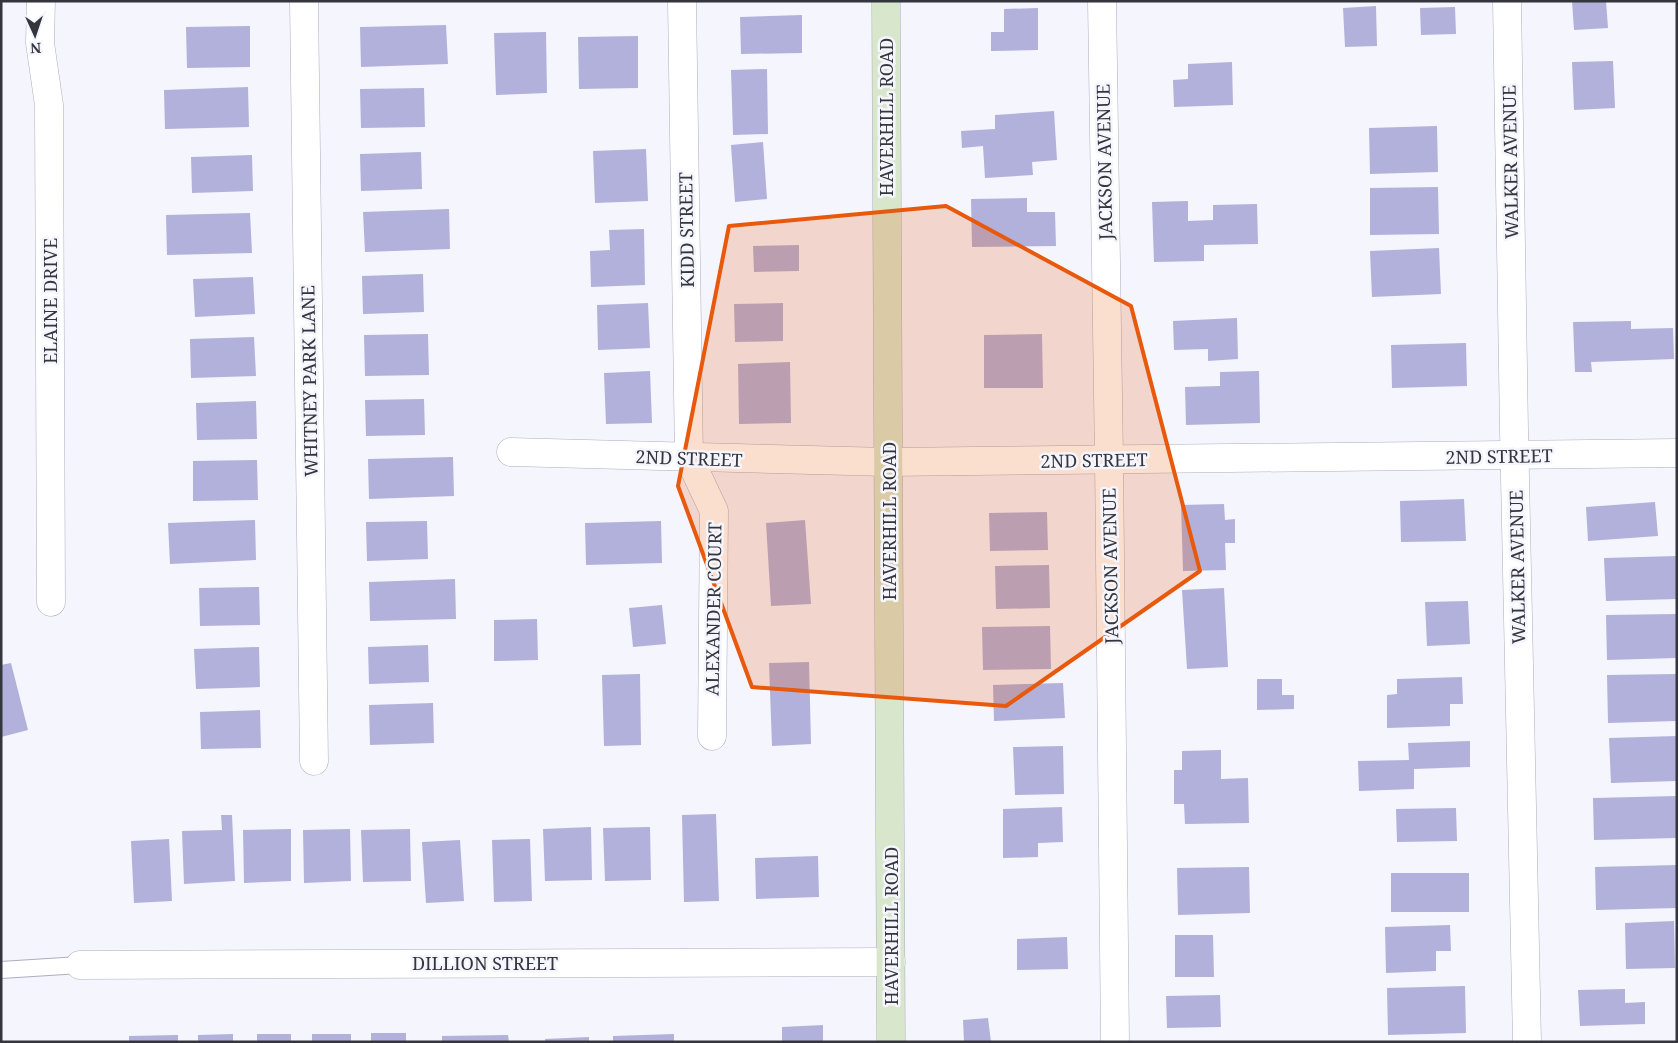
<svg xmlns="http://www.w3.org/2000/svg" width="1678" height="1043" font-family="'Noto Serif',serif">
<rect width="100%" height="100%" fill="#f5f5fe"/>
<!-- building -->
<g fill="#b1b1db">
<path d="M1572,1H1606L1608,28L1574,30Z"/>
<path d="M1376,6L1377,46L1345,47L1343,8Z"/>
<path d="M1455,7L1456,34L1421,35L1420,8Z"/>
<path d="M1038,8V50L991,51V32H1004V9Z"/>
<path d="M802,15V53L741,54L740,17Z"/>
<path d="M446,25L448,64L361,67L360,27Z"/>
<path d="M250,26V67L187,68L186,27Z"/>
<path d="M546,32L547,93L496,95L494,33Z"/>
<path d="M638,36V88L579,89L578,37Z"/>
<path d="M1613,61L1615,108L1574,110L1572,62Z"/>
<path d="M1232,62L1233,105L1174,107L1173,80L1188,79V64Z"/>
<path d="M767,69L768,134L733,135L731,70Z"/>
<path d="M248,87L249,127L165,129L164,90Z"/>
<path d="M424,88L425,127L361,128L360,89Z"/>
<path d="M1054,111L1057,160L1032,162L1033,175L985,178L983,146L962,148L961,131L995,129V115Z"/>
<path d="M1437,126L1438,172L1370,174L1369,128Z"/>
<path d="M763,142L767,199L735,202L731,145Z"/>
<path d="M646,149L648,201L595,203L593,151Z"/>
<path d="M421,152L422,189L361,191L360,154Z"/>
<path d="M252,155L253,191L192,193L191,157Z"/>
<path d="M1438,187L1439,234L1370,235V188Z"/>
<path d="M1027,198V212H1055L1056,246L972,247L971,199Z"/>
<path d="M1188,201V221L1213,220V205L1257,204L1258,244L1204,245V261L1154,262L1152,202Z"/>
<path d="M449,209L450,249L365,252L363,212Z"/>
<path d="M250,213L252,253L167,255L166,215Z"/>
<path d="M644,229L645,285L591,287L590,251L610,250L609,230Z"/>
<path d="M799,245V271L754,272L753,246Z"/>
<path d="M1439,248L1441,294L1372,297L1370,251Z"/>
<path d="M423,274L424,312L363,314L362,276Z"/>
<path d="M253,277L255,314L195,317L193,279Z"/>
<path d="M648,303L650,348L598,350L597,305Z"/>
<path d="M783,303V341L735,342L734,304Z"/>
<path d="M1237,318L1238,359L1208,361V349L1174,350L1173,321Z"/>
<path d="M1631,321V329L1673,328L1674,359L1591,362L1592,372H1575L1573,322Z"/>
<path d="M428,334L429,375L365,376L364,335Z"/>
<path d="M1042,334L1043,388H984V335Z"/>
<path d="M254,337L256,376L191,378L190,339Z"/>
<path d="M1466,343L1467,386L1392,388L1391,345Z"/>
<path d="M790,362L791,423L739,424L738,364Z"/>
<path d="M650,371L652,423L606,424L604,373Z"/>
<path d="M1259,371L1260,423L1186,425L1185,387L1220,386V372Z"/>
<path d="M424,399L425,435L366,436L365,400Z"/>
<path d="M256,401L257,439L197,440L196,403Z"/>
<path d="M453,457L454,496L369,499L368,459Z"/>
<path d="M257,460L258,500L193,501V461Z"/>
<path d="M1464,499L1466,541L1401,542L1400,501Z"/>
<path d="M1655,502L1658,536L1588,541L1586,507Z"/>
<path d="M1224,504L1225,520L1235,519V543H1225L1226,570L1183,571L1181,505Z"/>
<path d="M1047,512L1048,550L990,551L989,513Z"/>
<path d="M255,520L256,560L170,564L168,523Z"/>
<path d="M805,520L811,604L771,606L766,523Z"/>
<path d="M427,521L428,559L367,561L366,522Z"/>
<path d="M661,521L662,563L586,565L585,523Z"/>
<path d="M1677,556V599L1606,601L1604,558Z"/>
<path d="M1049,565L1050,608L996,609L995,566Z"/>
<path d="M455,579L456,619L370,621L369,582Z"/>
<path d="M259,587L260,625L200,626L199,588Z"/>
<path d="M1224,588L1228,667L1187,669L1182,590Z"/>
<path d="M1468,601L1470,644L1427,646L1425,602Z"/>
<path d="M662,605L666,644L633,647L629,608Z"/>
<path d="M1677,614V658L1607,660L1606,615Z"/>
<path d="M537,619L538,660L494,661V620Z"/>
<path d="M1050,626L1051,669L983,670L982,627Z"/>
<path d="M428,645L429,682L369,684L368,647Z"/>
<path d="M259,647L260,687L196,689L194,649Z"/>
<path d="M809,662L811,744L772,746L769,663Z"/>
<path d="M11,663L28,730L1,737V665Z"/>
<path d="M640,674L641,745L604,746L602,675Z"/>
<path d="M1677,674V721L1608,723L1607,675Z"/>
<path d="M1462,677L1463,704H1450V726L1387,728V695L1397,694V679Z"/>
<path d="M1257,679H1282V695H1294V709L1257,710Z"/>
<path d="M1063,683L1065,718L994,721L993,685Z"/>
<path d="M433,703L434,743L370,745L369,705Z"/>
<path d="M260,710L261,748L201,749L200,712Z"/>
<path d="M1677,736V781L1611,783L1609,738Z"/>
<path d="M1470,741V767L1414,769V789L1359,791L1358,761L1409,760L1408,743Z"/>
<path d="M1063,746L1064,794L1015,795L1013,747Z"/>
<path d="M1221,750V779L1248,778L1249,823L1185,824L1184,804H1174V770H1182V751Z"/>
<path d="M1677,796V838L1594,840L1593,798Z"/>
<path d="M1062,807L1063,842L1038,843V857L1003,858V809Z"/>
<path d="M1456,808L1457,841L1397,842L1396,809Z"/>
<path d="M716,814L719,901L684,902L682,815Z"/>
<path d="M221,815H232L235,881L184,884L182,831L222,830Z"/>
<path d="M591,827L592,880L545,881L543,829Z"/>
<path d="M650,827L651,880L605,881L603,828Z"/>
<path d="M291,829V881L244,883L243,830Z"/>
<path d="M350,829L351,881L304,883L303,830Z"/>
<path d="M410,829L411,881L363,882L361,830Z"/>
<path d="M169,839L172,901L134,903L131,841Z"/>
<path d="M530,839L532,901L494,902L492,840Z"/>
<path d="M460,840L464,901L426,903L422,842Z"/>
<path d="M818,856L819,897L756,899L755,858Z"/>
<path d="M1677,865V908L1596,910L1595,867Z"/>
<path d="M1249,867L1250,913L1178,915L1177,868Z"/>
<rect x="1391" y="873" width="78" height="39"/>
<path d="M1674,921L1675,968L1626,969L1625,923Z"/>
<path d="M1450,925L1451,951H1436V971L1386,973L1385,927Z"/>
<path d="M1175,935H1213L1214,977H1175Z"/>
<path d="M1067,937L1068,969L1017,970V939Z"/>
<path d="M1465,986L1466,1033L1388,1035L1387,988Z"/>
<path d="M1625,989V1003L1645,1002V1024L1580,1026L1578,990Z"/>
<path d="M1220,995L1221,1027L1167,1028L1166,996Z"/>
<path d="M988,1018L991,1042H964L963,1020Z"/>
<path d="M823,1025V1042H782V1027Z"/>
<rect x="371" y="1033" width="35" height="9"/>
<path d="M233,1034V1042H198V1035Z"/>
<rect x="257" y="1034" width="34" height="8"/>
<rect x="312" y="1034" width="39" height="8"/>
<path d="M674,1034V1042H613V1036Z"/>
<path d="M178,1035V1042H129V1036Z"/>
<path d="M508,1035L509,1042H442V1036Z"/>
<path d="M589,1037V1042H545V1039Z"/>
</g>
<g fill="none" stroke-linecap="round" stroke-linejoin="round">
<defs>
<path id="lane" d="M1,970L80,965"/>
<g id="street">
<path d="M41,1L40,43L49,105L51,602"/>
<path d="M304,1L314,761"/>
<path d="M682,1L689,458L714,511L712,736"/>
<path d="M1102,1L1109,459L1115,1042"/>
<path d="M1507,1L1514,430L1527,1042"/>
<path d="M511,452L888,462L1677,453"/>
<path d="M80,965L891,962"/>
</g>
<path id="secondary" d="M886,1L891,1042"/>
</defs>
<!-- lane casing -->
<use href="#lane" stroke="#acadc1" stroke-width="18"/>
<!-- street casing -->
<use href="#street" stroke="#acadc1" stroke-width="29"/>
<!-- secondary casing -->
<use href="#secondary" stroke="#acadc1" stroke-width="29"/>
<!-- lane -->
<use href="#lane" stroke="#fff" stroke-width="16"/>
<!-- street -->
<use href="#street" stroke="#fff" stroke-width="28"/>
<!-- secondary -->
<use href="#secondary" stroke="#d8e6cc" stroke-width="28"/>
</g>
<!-- marked area -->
<path fill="#e8590c" fill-opacity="0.2" stroke="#e8590c" stroke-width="4" stroke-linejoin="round" d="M946,206L1131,306L1200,571L1006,706L752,687L678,486L729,226Z"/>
<g text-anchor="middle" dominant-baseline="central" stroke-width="5" stroke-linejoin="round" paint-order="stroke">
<!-- street labels -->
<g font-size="18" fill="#35353d" stroke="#f5f5fe">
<text transform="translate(886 117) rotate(-90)">HAVERHILL ROAD</text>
<text transform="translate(1104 162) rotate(-91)">JACKSON AVENUE</text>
<text transform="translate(1510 162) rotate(-91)">WALKER AVENUE</text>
<text transform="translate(686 230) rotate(-91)">KIDD STREET</text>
<text transform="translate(50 301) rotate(-90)">ELAINE DRIVE</text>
<text transform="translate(309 381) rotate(-91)">WHITNEY PARK LANE</text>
<text transform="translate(1499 456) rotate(-1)">2ND STREET</text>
<text transform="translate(689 458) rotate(2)">2ND STREET</text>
<text transform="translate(1094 460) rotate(-1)">2ND STREET</text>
<text transform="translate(889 521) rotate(-90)">HAVERHILL ROAD</text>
<text transform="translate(1110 566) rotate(-91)">JACKSON AVENUE</text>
<text transform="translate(1517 567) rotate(-91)">WALKER AVENUE</text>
<text transform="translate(713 609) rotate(-89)">ALEXANDER COURT</text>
<text transform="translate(891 926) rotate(-90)">HAVERHILL ROAD</text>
<text x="485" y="963">DILLION STREET</text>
</g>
</g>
<!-- border -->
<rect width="1678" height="1043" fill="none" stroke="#35353d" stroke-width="5"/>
<!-- north arrow -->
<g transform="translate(35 35) rotate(177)" stroke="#f5f5fe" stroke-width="4" paint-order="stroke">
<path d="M0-4L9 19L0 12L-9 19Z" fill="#35353d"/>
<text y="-8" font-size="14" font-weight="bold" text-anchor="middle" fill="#35353d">N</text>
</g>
</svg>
